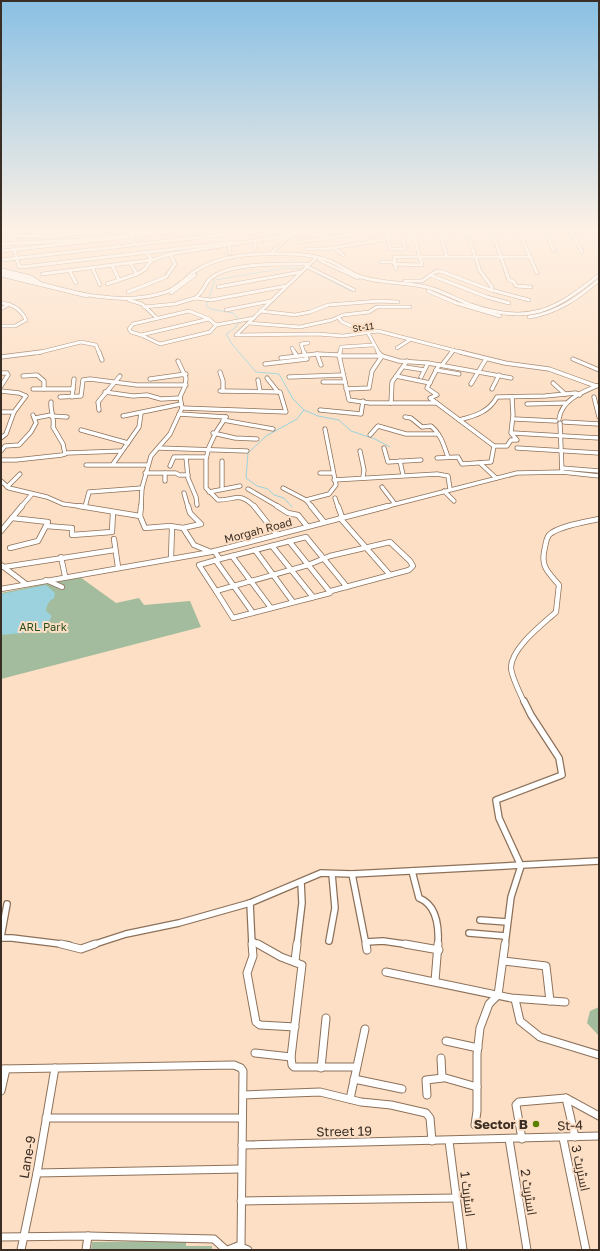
<svg xmlns="http://www.w3.org/2000/svg" width="600" height="1251" font-family="'Golos Text',Cairo,sans-serif">
<rect width="100%" height="100%" fill="#fddfc5"/>
<!-- green -->
<g fill="#a2bc9d">
<path d="M80,577L116,603L139,598L144,605L190,601L201,627L1,679V593Z"/>
<path d="M599,1007V1036L587,1023L590,1011Z"/>
<path d="M186,1241V1246H212V1250H91L92,1242Z"/>
</g>
<!-- water -->
<path fill="#9bd2dd" d="M46,585L55,593L54,598C49,601 47,604 46,611L52,616L44,629L34,632L1,635V594Z"/>
<g fill="none" stroke-linecap="round" stroke-linejoin="round">
<!-- stream -->
<g stroke="#9bd2dd" stroke-width="1">
<path d="M316,273L351,291"/>
<path d="M304,410L318,416L339,420L351,431L375,439L390,447"/>
<path d="M292,507L284,498L274,495L268,489L257,486L246,478L248,453L266,436L297,419L304,410L293,399L279,374L256,372L232,344L226,334L235,328L240,321L233,313L211,309L206,306L215,280L286,268L311,270"/>
</g>
<defs>
<g id="minor-far4">
<path d="M288,229L296,233"/>
<path d="M387,229L390,249H405L403,238"/>
<path d="M439,229L447,257"/>
<path d="M451,229L453,235"/>
<path d="M466,229L480,271L492,287L491,290"/>
<path d="M489,229L599,231"/>
<path d="M491,229L509,280L514,282L516,286L531,287"/>
<path d="M518,229L537,273"/>
<path d="M544,229L554,251"/>
<path d="M148,230L156,229"/>
<path d="M570,230L582,252"/>
<path d="M182,231L203,229"/>
<path d="M241,234L268,229"/>
<path d="M37,236L40,229"/>
<path d="M1,237L57,236L118,229"/>
<path d="M14,237L18,229"/>
<path d="M131,237L136,245"/>
<path d="M255,242V248"/>
<path d="M300,242L387,229"/>
<path d="M334,248L343,255"/>
<path d="M14,249L19,266L22,267L234,242"/>
<path d="M307,249H325L388,239"/>
<path d="M1,251L127,237"/>
<path d="M229,253L230,245"/>
<path d="M270,254L290,236L311,229"/>
<path d="M315,259L236,335L318,334L343,336L378,331L464,353"/>
<path d="M1,260L228,234"/>
<path d="M319,260L358,278"/>
<path d="M381,262H394"/>
<path d="M130,263L137,274"/>
<path d="M394,264L422,265L412,229"/>
<path d="M112,265L119,280"/>
<path d="M306,266L354,290"/>
<path d="M92,267L100,285"/>
<path d="M396,269L394,257H530"/>
<path d="M69,270L76,283"/>
<path d="M1,272C53,286 113,310 166,292C178,288 186,277 197,270C222,254 258,253 287,254C304,254 321,256 336,264C344,268 352,274 361,277C384,284 408,282 430,288C444,292 458,300 471,305C529,325 554,311 599,275"/>
<path d="M42,274L152,260L146,252"/>
<path d="M1,275L87,296"/>
<path d="M430,275L487,297L509,303"/>
<path d="M405,281H422L435,272L440,271L491,290L529,300"/>
<path d="M107,284L137,274L144,270L152,260L170,254L292,235"/>
<path d="M218,287L301,272"/>
<path d="M428,291L456,303L500,316"/>
<path d="M128,292L166,277L175,264L170,254"/>
<path d="M171,293L195,275"/>
<path d="M195,298C205,291 204,284 210,279C229,262 284,264 308,264"/>
<path d="M129,300L142,304L157,318"/>
<path d="M1,303C13,304 21,309 26,320L15,326H2"/>
<path d="M144,307L175,304L195,298L211,300L286,286"/>
<path d="M1,309L9,304"/>
<path d="M226,310L271,301"/>
<path d="M189,311L209,319L141,335L131,332L129,329L133,324Z"/>
<path d="M260,311L295,315L310,312L328,305L379,301L398,302"/>
<path d="M338,317L342,322L361,330"/>
<path d="M529,317C557,313 578,298 599,280"/>
<path d="M209,319L216,325L254,318"/>
<path d="M249,323L300,327L332,320L343,315L369,312L377,307H410"/>
<path d="M368,333L379,353"/>
<path d="M141,335L160,344L210,332L216,325"/>
<path d="M292,348L295,353"/>
<path d="M397,348L411,339"/>
<path d="M37,353L81,342L96,345L99,353"/>
<path d="M304,353L301,344L308,343"/>
<path d="M340,353L341,347L373,345"/>
<path d="M451,353L453,350"/>
</g>
<g id="minor-far3">
<path d="M99,352L102,360"/>
<path d="M294,352L297,356"/>
<path d="M340,352L339,355L349,400L370,403H436"/>
<path d="M460,352L505,363L549,369L596,386"/>
<path d="M317,354L321,365"/>
<path d="M339,356H382L399,361L428,363L511,378"/>
<path d="M1,357L41,352"/>
<path d="M281,358L317,354L339,355"/>
<path d="M573,359L599,370"/>
<path d="M265,364L307,359L304,352"/>
<path d="M442,365L452,352"/>
<path d="M405,367L424,370"/>
<path d="M436,370L459,374"/>
<path d="M220,372L223,381V391"/>
<path d="M1,373H7L8,375L1,386"/>
<path d="M23,376L37,375L44,381V389"/>
<path d="M396,376L430,383"/>
<path d="M289,377L343,375"/>
<path d="M421,377L428,363"/>
<path d="M267,378L278,392"/>
<path d="M150,379L186,374"/>
<path d="M258,380L260,391"/>
<path d="M323,382H345"/>
<path d="M553,383L565,394"/>
<path d="M471,384L486,359"/>
<path d="M33,389H73"/>
<path d="M346,389L369,388L372,371L382,356L378,352"/>
<path d="M492,389L499,375"/>
<path d="M1,391L19,393L26,396L14,412L6,434L1,438"/>
<path d="M105,392L133,396L147,395L161,399L180,398"/>
<path d="M60,397L81,396L83,380L90,379L137,385H186"/>
<path d="M72,397L74,379"/>
<path d="M594,397L599,417"/>
<path d="M51,402C50,411 55,418 53,427L63,444L65,454"/>
<path d="M391,403L392,382L407,361"/>
<path d="M527,404L565,403"/>
<path d="M182,408L286,412L280,392L220,391"/>
<path d="M99,410L98,402L120,376"/>
<path d="M320,410L361,414L363,401"/>
<path d="M1,412H14"/>
<path d="M179,414L226,417"/>
<path d="M51,416L67,417"/>
<path d="M123,416L181,404"/>
<path d="M226,417L216,432L209,447L206,459V488L218,500C237,500 238,491 255,507"/>
<path d="M405,417L411,418L422,427L431,426C441,434 444,446 448,457"/>
<path d="M35,418L51,415"/>
<path d="M515,419L556,421"/>
<path d="M559,419C562,399 583,392 599,385"/>
<path d="M223,420L273,429"/>
<path d="M459,420C475,416 489,412 497,397L545,396L576,393L580,395"/>
<path d="M564,422L599,424"/>
<path d="M560,423L562,472"/>
<path d="M81,430L128,443"/>
<path d="M213,433L235,438L257,439"/>
<path d="M513,433L599,438"/>
<path d="M370,435L378,426L406,434H438"/>
<path d="M494,446H507L511,440H517L511,433L513,415L512,397"/>
<path d="M158,448L247,451"/>
<path d="M384,448L388,462L421,460"/>
<path d="M517,448L599,453"/>
<path d="M1,451L5,446L19,445L31,432L36,423L33,415"/>
<path d="M360,451L364,470L363,477"/>
<path d="M186,457L188,478L196,497L197,505"/>
<path d="M437,458L458,457L462,464L491,462L494,446L430,398L437,395L427,388L439,365"/>
<path d="M1,460H16L62,455L67,453L122,451"/>
<path d="M222,461V489"/>
<path d="M400,461L403,475"/>
<path d="M480,463L496,478"/>
<path d="M113,464L139,427L141,413"/>
<path d="M86,465H147"/>
<path d="M170,466L174,457H206"/>
<path d="M562,468L599,471"/>
<path d="M145,473H176L179,475H188"/>
<path d="M165,473V481"/>
<path d="M320,473H333"/>
<path d="M334,480L437,474L448,476L450,489"/>
<path d="M1,481L9,488L47,497L63,504L85,507"/>
<path d="M7,487L20,474"/>
<path d="M382,487L395,504"/>
<path d="M283,488L306,500L312,507"/>
<path d="M248,489L279,507"/>
<path d="M444,491L454,501"/>
<path d="M209,492L240,486"/>
<path d="M184,493L188,507"/>
<path d="M335,498L338,507"/>
<path d="M306,500L329,494L336,485L325,429"/>
<path d="M21,507L32,494"/>
<path d="M85,507L89,492L142,488"/>
<path d="M141,507L142,488L151,456L170,434L182,408L180,397L185,386L186,378L178,361"/>
<path d="M384,507L517,473L562,472L599,476"/>
</g>
<g id="minor-far2">
<path d="M79,506L140,516"/>
<path d="M141,506L140,516L145,528L170,526L183,528L194,545L211,552"/>
<path d="M254,506L277,535"/>
<path d="M277,506L288,513L298,515L307,526"/>
<path d="M311,506L324,522"/>
<path d="M338,506L342,517"/>
<path d="M340,518L390,575"/>
<path d="M46,526L72,528V535L112,532L113,512"/>
<path d="M183,528L201,524L190,513L188,506"/>
<path d="M1,531L22,506"/>
<path d="M114,539L118,567"/>
<path d="M289,541L330,592"/>
<path d="M390,542L410,561L413,566L409,570L331,591L330,593L233,618L216,591L308,565L330,556Z"/>
<path d="M272,546L313,597"/>
<path d="M10,548L38,541L48,522L12,518"/>
<path d="M255,550L293,602"/>
<path d="M214,551L220,559L199,565L216,591"/>
<path d="M232,556L271,608"/>
<path d="M61,557L65,576"/>
<path d="M171,558L172,527"/>
<path d="M220,559L306,537L347,587"/>
<path d="M216,561L253,613"/>
<path d="M1,565L26,584"/>
<path d="M4,567L115,550"/>
<path d="M46,580L62,587"/>
<path d="M1,589L211,552L388,506"/>
<path d="M524,702C520,693 511,676 511,667C512,647 543,624 556,612L559,585C547,571 540,566 545,547C546,543 546,539 549,535C558,526 586,522 599,519"/>
</g>
<g id="minor-far1">
<path d="M412,871L419,898C437,905 439,928 438,945"/>
<path d="M352,874L366,945"/>
<path d="M250,903L252,945"/>
<path d="M480,920L507,922"/>
<path d="M469,933L505,936"/>
<path d="M1,937L7,904"/>
<path d="M1,938H12L69,945"/>
<path d="M252,941L260,945"/>
<path d="M329,941L335,908L332,874"/>
<path d="M366,942L383,941L411,945"/>
<path d="M92,945L126,934L179,923L250,903L321,873L352,874L599,861"/>
<path d="M297,945L302,903L301,882"/>
<path d="M505,945L511,897L521,866L499,818L496,800L562,775L559,758L531,715L524,701"/>
</g>
<g id="minor">
<path d="M61,944L81,949L95,944"/>
<path d="M252,944L253,956L247,973L256,1022L260,1025L295,1027"/>
<path d="M258,944L281,957L302,965L291,1057L292,1065L294,1067H356"/>
<path d="M366,944L367,950"/>
<path d="M405,944L439,950"/>
<path d="M295,961L297,944"/>
<path d="M503,961L546,966L550,1001"/>
<path d="M386,972L511,998L565,1002"/>
<path d="M435,981L438,944"/>
<path d="M515,999L520,1021L540,1037L599,1055"/>
<path d="M446,1041L478,1048"/>
<path d="M255,1053L291,1057"/>
<path d="M441,1058L442,1077L477,1087"/>
<path d="M321,1068L326,1018"/>
<path d="M1,1069L234,1065L241,1068L243,1071L241,1245"/>
<path d="M354,1079L402,1089"/>
<path d="M1,1091L6,1069"/>
<path d="M243,1095L320,1092L361,1102L391,1105L426,1113L430,1118L432,1141"/>
<path d="M427,1095L426,1080L443,1078"/>
<path d="M566,1098L575,1137"/>
<path d="M350,1099L365,1029"/>
<path d="M46,1118H242"/>
<path d="M475,1125L477,1111V1054L480,1028L489,1004L498,995L505,944"/>
<path d="M563,1138L586,1250"/>
<path d="M509,1139L527,1250"/>
<path d="M522,1139L516,1105L519,1102L566,1098L599,1116"/>
<path d="M449,1141L463,1250"/>
<path d="M242,1145L599,1136"/>
<path d="M37,1173L241,1169"/>
<path d="M241,1201L457,1198"/>
<path d="M1,1237L88,1236L214,1239L226,1250"/>
<path d="M21,1250L37,1173L55,1068"/>
<path d="M86,1250L88,1236"/>
<path d="M228,1250L238,1246L248,1250"/>
</g>
<g id="major">
<path d="M1,244L85,240L186,229"/>
<path d="M1,270L30,277L38,282"/>
</g>
</defs>
<!-- minor-far4 casing -->
<use href="#minor-far4" stroke="#8c715a" stroke-width="4"/>
<!-- minor-far3 casing -->
<use href="#minor-far3" stroke="#8c715a" stroke-width="5"/>
<!-- minor-far2 casing -->
<use href="#minor-far2" stroke="#8c715a" stroke-width="6"/>
<!-- minor-far1 casing -->
<use href="#minor-far1" stroke="#8c715a" stroke-width="8"/>
<!-- minor casing -->
<use href="#minor" stroke="#8c715a" stroke-width="9"/>
<!-- major casing -->
<use href="#major" stroke="#8c715a" stroke-width="4.5"/>
<!-- minor-far4 -->
<use href="#minor-far4" stroke="#fff" stroke-width="3"/>
<!-- minor-far3 -->
<use href="#minor-far3" stroke="#fff" stroke-width="3.5"/>
<!-- minor-far2 -->
<use href="#minor-far2" stroke="#fff" stroke-width="4.5"/>
<!-- minor-far1 -->
<use href="#minor-far1" stroke="#fff" stroke-width="5.5"/>
<!-- minor -->
<use href="#minor" stroke="#fff" stroke-width="7"/>
<!-- major -->
<use href="#major" stroke="#fff" stroke-width="3.5"/>
</g>
<!-- sky -->
<linearGradient id="sky" x2="0" y2="1"><stop stop-color="#89c0e4"/><stop offset="0.57" stop-color="#fef1e5"/><stop offset="1" stop-color="#fef1e5" stop-opacity="0"/></linearGradient>
<rect width="600" height="404" fill="url(#sky)"/>
<!-- markers -->
<circle fill="#588000" stroke="#fddfc5" stroke-width="1.5" cx="536" cy="1124" r="4"/>
<g text-anchor="middle" dominant-baseline="central" stroke-width="4" stroke-linejoin="round" paint-order="stroke">
<!-- far-street labels -->
<g font-size="9" fill="#3a2e24" stroke="#fddfc5">
<text transform="translate(363 327) rotate(-8)">St-11</text>
</g>
<!-- street labels -->
<g font-size="11" fill="#3a2e24" stroke="#fddfc5">
<text transform="translate(258 530) rotate(-15)">Morgah Road</text>
</g>
<!-- park labels -->
<g font-size="11" fill="#274e1e" stroke="#fddfc5">
<text x="43" y="626">ARL Park</text>
</g>
<!-- near-poi labels -->
<g font-size="13" font-weight="bold" fill="#3a2e24" stroke="#fddfc5" text-anchor="end">
<text x="528" y="1124">Sector B</text>
</g>
<!-- near-street labels -->
<g font-size="13" fill="#3a2e24" stroke="#fddfc5">
<text transform="translate(570 1125) rotate(-2)">St-4</text>
<text transform="translate(344 1131) rotate(-1)">Street 19</text>
<text transform="translate(27 1157) rotate(-80)">Lane-9</text>
<text transform="translate(581 1168) rotate(78)">اسٹریٹ 3</text>
<text transform="translate(529 1192) rotate(81)">اسٹریٹ 2</text>
<text transform="translate(468 1194) rotate(83)">اسٹریٹ 1</text>
</g>
</g>
<!-- border -->
<rect width="600" height="1251" fill="none" stroke="#3a2e24" stroke-width="4"/>
</svg>
